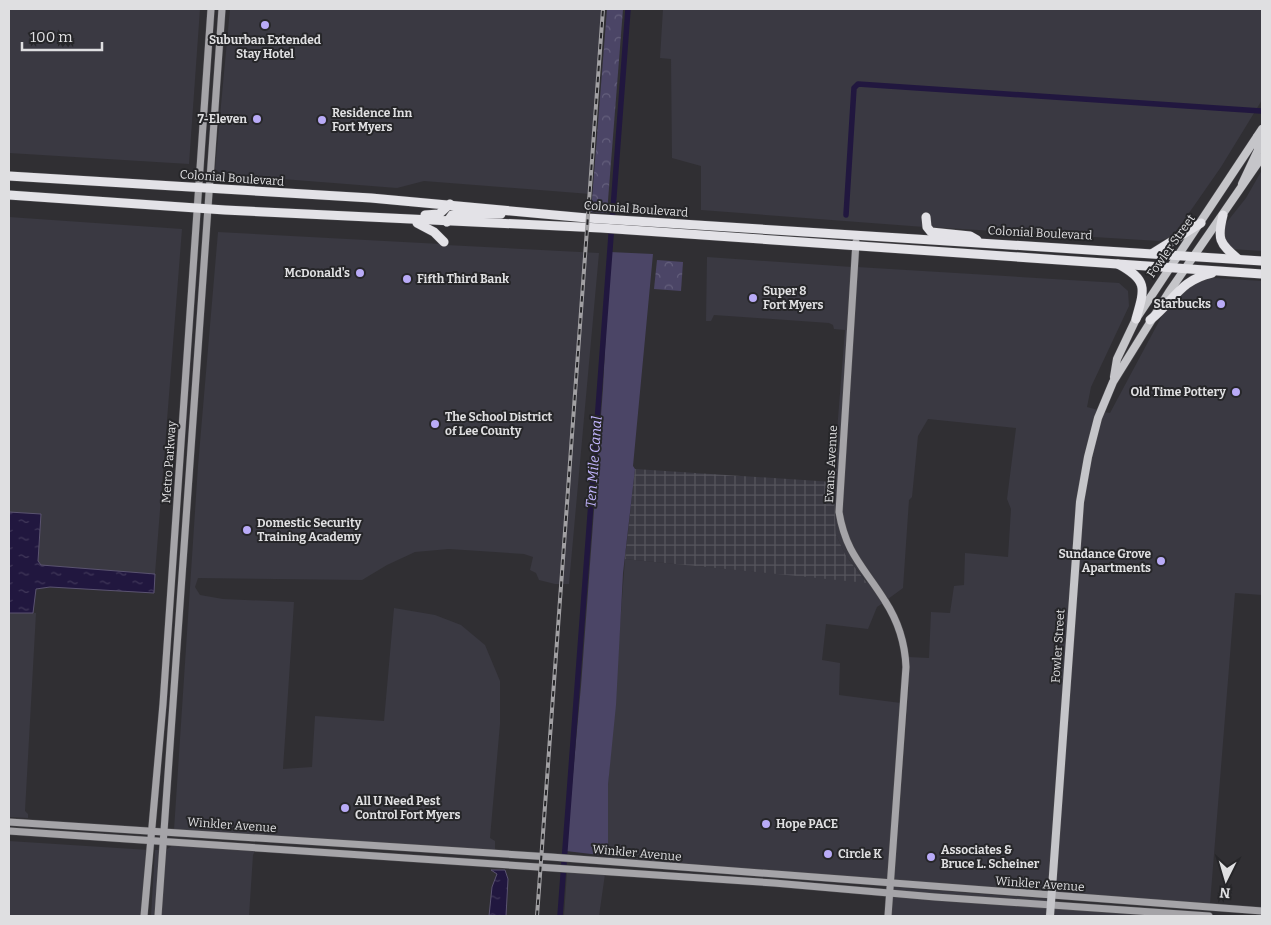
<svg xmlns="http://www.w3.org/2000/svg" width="1271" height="925" font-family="Bitter,serif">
<defs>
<pattern id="industrial-grid" width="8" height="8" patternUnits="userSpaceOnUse" patternTransform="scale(1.25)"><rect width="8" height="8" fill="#3a3942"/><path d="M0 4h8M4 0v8" fill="none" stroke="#56555d"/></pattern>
<pattern id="park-crowns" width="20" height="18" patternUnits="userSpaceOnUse" patternTransform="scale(1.25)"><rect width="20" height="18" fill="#4b4566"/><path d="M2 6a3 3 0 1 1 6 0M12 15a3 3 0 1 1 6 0" fill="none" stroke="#645f7c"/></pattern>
<pattern id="water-ripples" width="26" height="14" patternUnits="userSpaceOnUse" patternTransform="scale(1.25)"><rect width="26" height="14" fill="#21173f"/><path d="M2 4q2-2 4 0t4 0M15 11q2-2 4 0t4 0" fill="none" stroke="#41385a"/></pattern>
</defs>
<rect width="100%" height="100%" fill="#302f33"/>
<!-- built -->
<g fill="#3a3942">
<path d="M9,9H200L189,164L9,153Z"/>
<path d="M230,9H605L590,194L424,181L397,188L221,174L215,169Z"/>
<path d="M663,9H1262V100L1221,167L1173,236L1159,241L930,227L928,213L923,214L924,227L701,210V166L672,158L671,59L660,58Z"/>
<path d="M1262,170V251L1231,249L1224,242L1223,227L1246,198Z"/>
<path d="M9,217L182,229L155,574L41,565L38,561L41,514L9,512Z"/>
<path d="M218,232L441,244L443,247L446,245L599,253L569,584H555L539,580L536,573L530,570L533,557L524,554L449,549L415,552L387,565L362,580L198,578L195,587L200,595L223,599L294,602L283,769L312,767L315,716L384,721L394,608L435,615L461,625L485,645L500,681V724L490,838L495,841V851L174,830L198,466Z"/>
<path d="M707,257L852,267L837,512L846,549L883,603L877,607L868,629L826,624L822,660L840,663L839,695L901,703L888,881L607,858L608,785L625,559L867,582L846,556L836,535L832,494L845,330L834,329L833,325L829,323L714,315L711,321H706Z"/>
<path d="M857,267L1119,283L1128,291L1129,306L1091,387L1087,407L1098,410L1085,456L1049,893L894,881L909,684L908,657L929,658L931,612L950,613L954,586L964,585L965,553L1008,557L1011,509L1007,499L1016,428L928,419L918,436L912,497L909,500L903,588L888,599L858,559L845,528L842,511Z"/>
<path d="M1215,278L1262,281V595L1235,593L1210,904L1054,893L1083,502L1091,458L1104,412L1110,413L1164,312L1179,294L1200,279Z"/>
<path d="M9,613H36L25,811L28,814V818L9,817Z"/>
<path d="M9,841L149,850L145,916H9Z"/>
<path d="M173,845L255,851L253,855L249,916H161L166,850Z"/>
<path d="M155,850H160L155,916H151Z"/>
<path d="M567,872L605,874L599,916H564Z"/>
<path d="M893,887L1048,899V902L893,890Z"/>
<path d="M892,897L1048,908L1047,916H891Z"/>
<path d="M1053,908L1164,916H1053Z"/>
</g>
<!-- industrial -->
<path fill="url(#industrial-grid)" d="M635,469L833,482L836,535L846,556L867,583L625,559Z"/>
<!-- green -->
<path fill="#4b4566" d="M610,252L653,254L633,466L635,469L623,573L616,705L608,785V856L566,851L581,686L603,388Z"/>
<!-- park -->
<g fill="url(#park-crowns)">
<path d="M607,9H623L607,213L591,212Z"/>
<path d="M657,260L683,262L681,291L654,289Z"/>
</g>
<!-- water -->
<g fill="url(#water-ripples)" stroke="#5a5370">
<path d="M9,512L41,514L38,561L41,565L155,574L154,593L50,587L36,589L33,613H9Z"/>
<path d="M491,870H505L508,879L506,916H489L492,887L497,874Z"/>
</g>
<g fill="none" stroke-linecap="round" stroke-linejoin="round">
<!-- canal -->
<g stroke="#21173f" stroke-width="5.5">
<path d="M846,215L854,88L858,84L1261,111"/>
<path d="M560,916L628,9"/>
</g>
<defs>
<g id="secondary">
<path d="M856,242L839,512C846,554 864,567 885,601C898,621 905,643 906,667L888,916"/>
<path d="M9,822L551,857L1262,911"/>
<path d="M9,831L774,883L935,897L1209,916"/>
<path d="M144,916L163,704L211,9"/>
<path d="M158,916L222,9"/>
</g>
<g id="primary">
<path d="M1242,184L1258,150L1257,137"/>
<path d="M1114,377L1117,359L1136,319L1262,129"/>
<path d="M1050,916L1080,502L1088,457L1098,418L1113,382L1169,292L1262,157"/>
</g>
<g id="highway">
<path d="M9,176L371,198L587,218L1262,261"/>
<path d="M9,195L225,210L601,228L1262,274"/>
<path d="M425,215L439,214L450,204"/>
<path d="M1223,215C1217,239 1219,243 1238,259"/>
<path d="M926,217L927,227L931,232L970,236L977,240"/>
<path d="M447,222L452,215L457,214H501"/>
<path d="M417,223L434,232L444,242"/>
<path d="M1153,253L1201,223"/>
<path d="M1118,264C1148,280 1145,288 1136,319"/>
<path d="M1150,320C1174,301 1180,280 1212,273"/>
</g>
</defs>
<!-- secondary casing -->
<use href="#secondary" stroke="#4c4b4f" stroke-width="8"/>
<!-- primary casing -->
<use href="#primary" stroke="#4c4b4f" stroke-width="9"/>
<!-- highway casing -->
<use href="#highway" stroke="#4c4b4f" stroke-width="10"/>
<!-- secondary -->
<use href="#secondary" stroke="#a5a4a8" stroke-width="7"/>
<!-- primary -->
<use href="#primary" stroke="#c5c5c9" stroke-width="8"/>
<!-- highway -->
<use href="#highway" stroke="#e3e2e7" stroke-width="9"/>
<defs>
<path id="rail" d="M537,916L603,9"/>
</defs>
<!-- rail casing -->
<use href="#rail" stroke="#a1a0a3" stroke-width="4"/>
<!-- rail -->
<use href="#rail" stroke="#262629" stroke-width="2" stroke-dasharray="5.5" stroke-linecap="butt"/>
</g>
<!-- markers -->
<g fill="#b9abf7" stroke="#262629" stroke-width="2">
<circle cx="265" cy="25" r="5"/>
<circle cx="257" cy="119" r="5"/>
<circle cx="322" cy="120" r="5"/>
<circle cx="360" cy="273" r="5"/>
<circle cx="407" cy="279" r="5"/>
<circle cx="753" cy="298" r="5"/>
<circle cx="1221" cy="304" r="5"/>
<circle cx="1236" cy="392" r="5"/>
<circle cx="435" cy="424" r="5"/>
<circle cx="247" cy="530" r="5"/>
<circle cx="1161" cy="561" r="5"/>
<circle cx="345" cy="808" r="5"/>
<circle cx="766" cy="824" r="5"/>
<circle cx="828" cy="854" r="5"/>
<circle cx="931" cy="857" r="5"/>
</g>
<g text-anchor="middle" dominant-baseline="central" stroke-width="4" stroke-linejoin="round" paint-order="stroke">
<!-- poi labels -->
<g font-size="12" font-weight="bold" fill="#dfdfe1" stroke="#262629" text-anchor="start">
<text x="265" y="40" text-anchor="middle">Suburban Extended<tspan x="265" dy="14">Stay Hotel</tspan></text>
<text x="332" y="113">Residence Inn<tspan x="332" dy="14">Fort Myers</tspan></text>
<text x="247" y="119" text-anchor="end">7-Eleven</text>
<text x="350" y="273" text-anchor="end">McDonald's</text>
<text x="417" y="279">Fifth Third Bank</text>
<text x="763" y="291">Super 8<tspan x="763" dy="14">Fort Myers</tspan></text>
<text x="1211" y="304" text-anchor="end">Starbucks</text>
<text x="1226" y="392" text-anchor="end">Old Time Pottery</text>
<text x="445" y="417">The School District<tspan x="445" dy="14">of Lee County</tspan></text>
<text x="257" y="523">Domestic Security<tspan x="257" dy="14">Training Academy</tspan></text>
<text x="1151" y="554" text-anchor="end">Sundance Grove<tspan x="1151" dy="14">Apartments</tspan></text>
<text x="355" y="801">All U Need Pest<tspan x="355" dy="14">Control Fort Myers</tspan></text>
<text x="776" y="824">Hope PACE</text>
<text x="941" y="850">Associates &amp;<tspan x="941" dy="14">Bruce L. Scheiner</tspan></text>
<text x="838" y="854">Circle K</text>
</g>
<!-- street labels -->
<g font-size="12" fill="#dfdfe1" stroke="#262629">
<text transform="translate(232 178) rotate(4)">Colonial Boulevard</text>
<text transform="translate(636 209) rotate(4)">Colonial Boulevard</text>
<text transform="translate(1040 233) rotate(3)">Colonial Boulevard</text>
<text transform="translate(1171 246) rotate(-55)">Fowler Street</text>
<text transform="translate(169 462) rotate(-86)">Metro Parkway</text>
<text transform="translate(831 464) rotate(-87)">Evans Avenue</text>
<text transform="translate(1058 646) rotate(-86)">Fowler Street</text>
<text transform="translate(232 825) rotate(4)">Winkler Avenue</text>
<text transform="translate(637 853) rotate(5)">Winkler Avenue</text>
<text transform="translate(1040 884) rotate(4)">Winkler Avenue</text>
</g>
<!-- water labels -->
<g font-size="14" font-style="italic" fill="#c2b5fe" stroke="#262629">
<text transform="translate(594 462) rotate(-86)">Ten Mile Canal</text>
</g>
</g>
<!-- border -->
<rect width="1271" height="925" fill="none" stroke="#dfdfe1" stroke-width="20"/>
<!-- north arrow -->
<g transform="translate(1226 880) rotate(185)" stroke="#262629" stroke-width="4" paint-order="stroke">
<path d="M0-4L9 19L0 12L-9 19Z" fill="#dfdfe1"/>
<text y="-8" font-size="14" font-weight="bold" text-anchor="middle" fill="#dfdfe1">N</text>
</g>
<!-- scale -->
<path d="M22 42v8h80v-8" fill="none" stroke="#dfdfe1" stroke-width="2.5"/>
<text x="30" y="42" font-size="15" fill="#dfdfe1" stroke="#262629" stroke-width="4" paint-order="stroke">100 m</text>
</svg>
